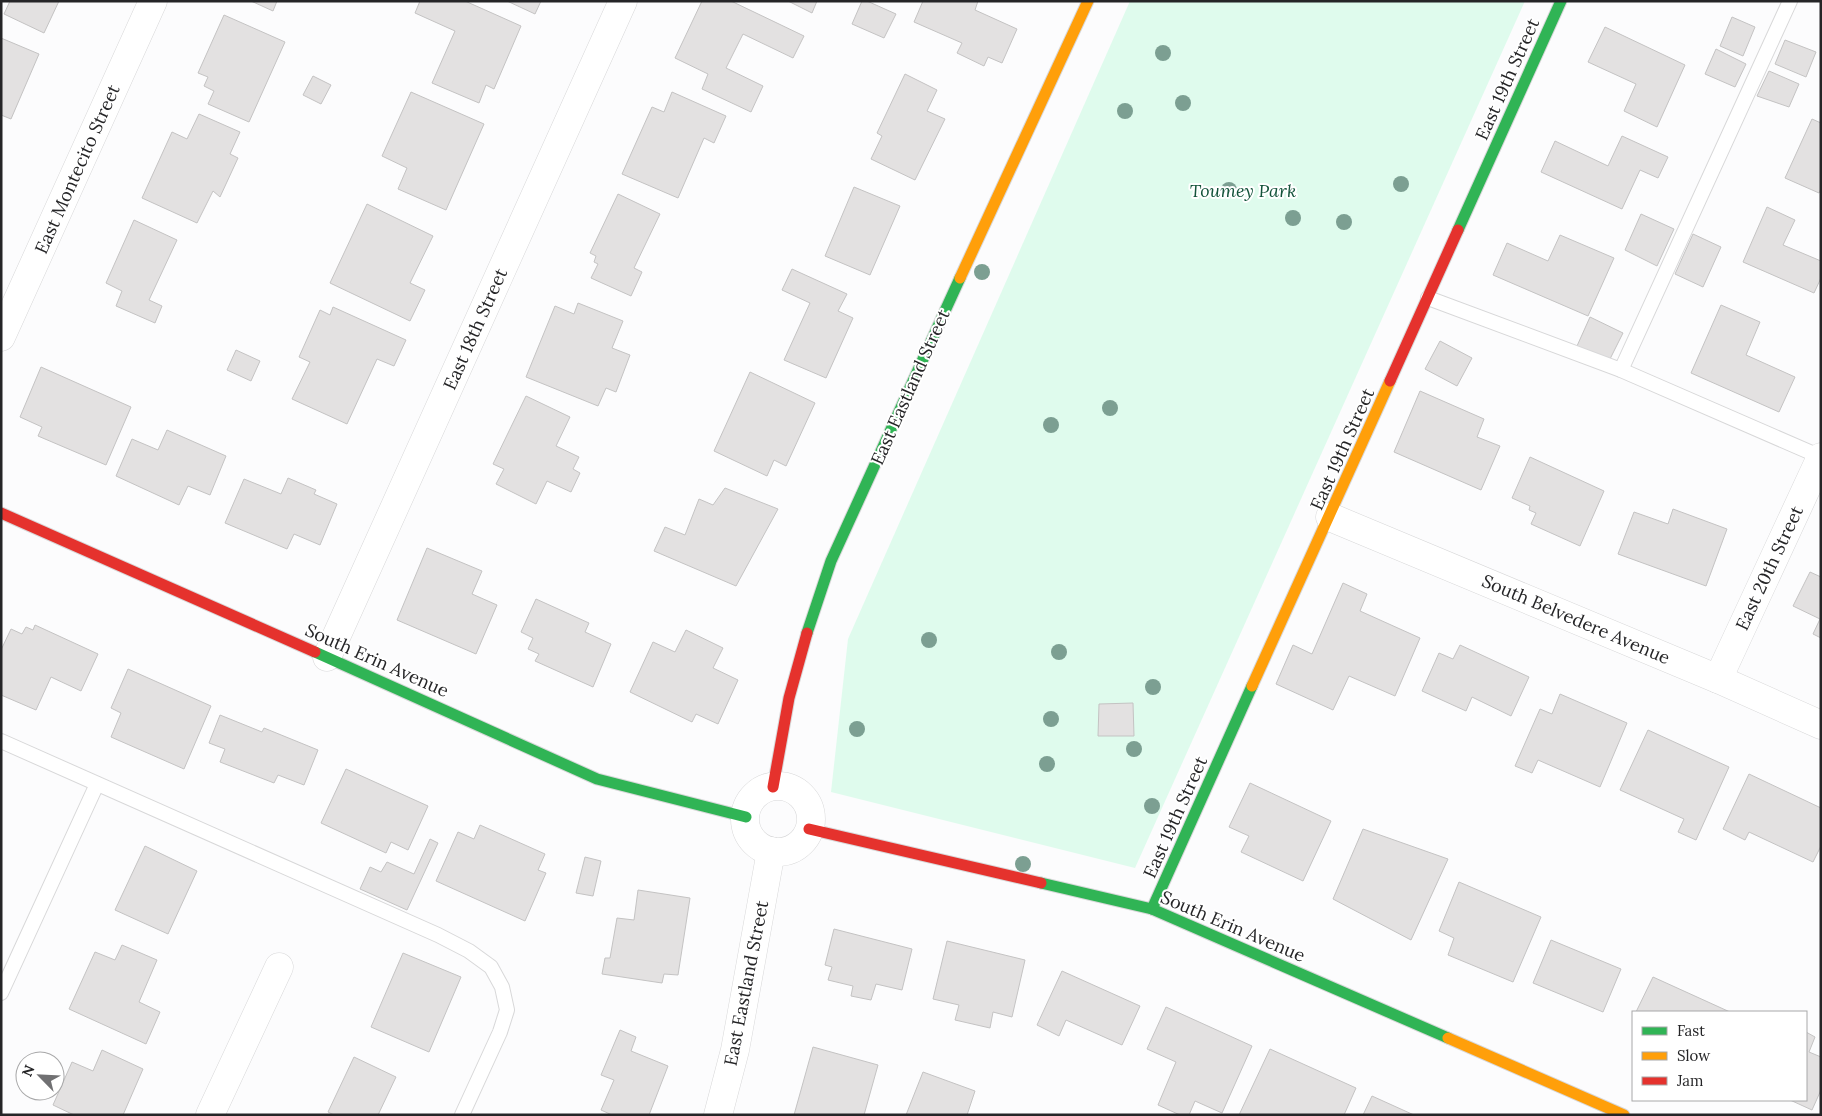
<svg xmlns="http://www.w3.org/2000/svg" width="1822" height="1116" font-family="Lora,serif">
<rect width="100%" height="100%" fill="#fcfcfd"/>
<!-- green -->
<path fill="#dffbed" d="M1130,1H1525L1135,868L831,792L848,639Z"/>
<!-- building -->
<g fill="#e3e1e1" stroke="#c4c3c3">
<path d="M10,1H59L44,33L4,14Z"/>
<path d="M251,1H277L273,11Z"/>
<path d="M420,1H465L521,26L494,89L486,85L479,103L432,83L455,31L415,13Z"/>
<path d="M507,1H541L535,14Z"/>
<path d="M702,1H731L804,36L793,58L743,34L726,68L763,86L751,112L702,89L708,74L675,58Z"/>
<path d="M788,1H817L812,13Z"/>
<path d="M862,1H867L896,14L884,38L852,24Z"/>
<path d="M923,1H978L975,10L1017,29L1002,63L988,57L984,66L957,53L962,43L914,22Z"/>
<path d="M224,15L285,42L249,122L208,104L214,91L204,86L208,77L198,73Z"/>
<path d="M1732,17L1755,27L1743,56L1720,46Z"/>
<path d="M1605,27L1685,65L1657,127L1624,111L1636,84L1588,62Z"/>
<path d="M1,38L39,54L11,119L1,115Z"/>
<path d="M1785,40L1816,52L1806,77L1775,64Z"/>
<path d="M1716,49L1746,64L1735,87L1705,74Z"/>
<path d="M1769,71L1799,84L1789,107L1757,96Z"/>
<path d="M905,74L937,90L927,111L945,119L915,180L871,159L882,136L877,133Z"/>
<path d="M313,76L331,85L321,104L303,95Z"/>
<path d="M411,92L484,124L446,210L398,189L407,168L382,156Z"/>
<path d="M672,92L726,116L714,143L704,138L678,198L622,174L652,107L664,112Z"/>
<path d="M199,114L240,132L230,154L238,158L220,197L213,191L197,223L142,198L172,132L187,139Z"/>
<path d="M1812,119L1821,123V189L1819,193L1785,178Z"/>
<path d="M1622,136L1668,157L1658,178L1640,170L1622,209L1541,172L1555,141L1608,166Z"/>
<path d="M854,187L900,206L870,275L825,256Z"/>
<path d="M618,194L660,214L634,268L642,272L631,296L591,278L598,264L594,262L596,256L590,253Z"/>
<path d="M367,204L433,236L410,283L425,290L410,321L330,283Z"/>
<path d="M1767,207L1795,220L1783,245L1821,261V278L1814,293L1743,262Z"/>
<path d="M1641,214L1674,229L1657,266L1625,250Z"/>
<path d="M134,220L177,240L149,300L162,306L155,323L116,306L122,291L106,283Z"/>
<path d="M1693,234L1721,247L1703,287L1675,274Z"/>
<path d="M1560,235L1614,258L1588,316L1493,275L1507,243L1548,261Z"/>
<path d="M792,269L847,294L838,311L853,318L826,378L784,360L810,303L782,290Z"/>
<path d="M578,303L623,321L612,348L630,355L616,392L606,388L598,406L526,377L555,306L574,314Z"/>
<path d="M1721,305L1760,322L1746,355L1795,377L1779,412L1691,373Z"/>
<path d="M333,307L406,340L394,366L377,359L347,424L292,399L310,362L299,357L320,310L330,315Z"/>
<path d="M1590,317L1623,333L1609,361L1577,346Z"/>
<path d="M1440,341L1472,358L1457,386L1425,369Z"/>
<path d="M236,350L260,361L251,381L227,370Z"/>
<path d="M41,367L131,407L106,465L38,436L42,427L20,417Z"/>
<path d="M750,372L815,403L786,466L774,460L767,476L714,451Z"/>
<path d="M1420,391L1484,419L1477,437L1500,446L1481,490L1394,452Z"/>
<path d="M526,396L570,417L556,446L579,457L573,469L580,473L571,492L547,481L536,504L496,484L504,469L493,464Z"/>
<path d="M167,430L226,456L210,495L188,486L179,505L116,476L132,439L158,450Z"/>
<path d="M1530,457L1604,491L1580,546L1531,524L1536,513L1529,510L1530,506L1512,498Z"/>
<path d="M288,478L316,490L314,494L337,504L320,545L294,534L287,549L225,523L244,479L281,494Z"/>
<path d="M725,488L778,509L736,586L654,551L665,527L685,535L699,499L713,505Z"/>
<path d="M1673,509L1727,529L1706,586L1618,554L1634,512L1668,524Z"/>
<path d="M427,548L482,571L472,594L497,605L476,654L397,620Z"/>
<path d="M1810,572L1821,577V638L1813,634L1820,619L1793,606Z"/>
<path d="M1343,583L1367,594L1360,611L1420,638L1395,696L1349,676L1333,710L1276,684L1293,645L1312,654Z"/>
<path d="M536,599L589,623L585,632L611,644L593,687L535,661L539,654L528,649L533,638L521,632Z"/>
<path d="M35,625L98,654L81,691L51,677L36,710L1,695V650L11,629L22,634L26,627L33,630Z"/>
<path d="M686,630L723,648L713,668L738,680L718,724L696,714L692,722L630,692L653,642L675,652Z"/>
<path d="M1460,645L1529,677L1511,716L1472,697L1466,711L1422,691L1439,653L1453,659Z"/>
<path d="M128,669L211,706L184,769L111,737L121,713L111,708Z"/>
<path d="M1560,694L1627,723L1600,787L1538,760L1532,773L1515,766L1540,709L1552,714Z"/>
<path d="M1133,703L1134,736H1098L1099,704Z"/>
<path d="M220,715L262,732L264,728L318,750L304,785L278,775L274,783L220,762L225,749L209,743Z"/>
<path d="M1648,730L1729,767L1696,840L1678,832L1684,819L1620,790Z"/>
<path d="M346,769L428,806L408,850L391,842L386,853L321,823Z"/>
<path d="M1749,774L1821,808V846L1813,862L1749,832L1745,840L1723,829Z"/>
<path d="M1250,783L1331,821L1303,881L1241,852L1249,836L1229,827Z"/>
<path d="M480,825L545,854L538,870L546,873L525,921L436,881L458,832L474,839Z"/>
<path d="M1363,829L1448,859L1411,940L1333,899Z"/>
<path d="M430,839L438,843L407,910L360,889L370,867L381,872L387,862L414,874Z"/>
<path d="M145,846L197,871L168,934L115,910Z"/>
<path d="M585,857L601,861L593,896L576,893Z"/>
<path d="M1459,882L1541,917L1513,982L1448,955L1454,938L1439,931Z"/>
<path d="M638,890L690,898L678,975L664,974L662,983L602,974L605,958H610L617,918L634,920Z"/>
<path d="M834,929L912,949L902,990L876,984L871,1000L851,996L853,986L828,980L832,967L825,965Z"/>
<path d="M1551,940L1621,969L1603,1012L1533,983Z"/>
<path d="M947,941L1025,960L1012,1017L993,1012L990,1028L955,1020L959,1005L933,999Z"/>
<path d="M122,945L157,960L139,1002L160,1012L146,1044L69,1009L95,952L115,960Z"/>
<path d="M403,953L461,977L429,1052L371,1027Z"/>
<path d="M1062,971L1140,1006L1122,1045L1066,1020L1059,1036L1037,1025Z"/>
<path d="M1653,977L1730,1012H1636Z"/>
<path d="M1166,1007L1252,1046L1222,1113L1195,1101L1189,1115H1180L1158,1105L1176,1062L1147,1049Z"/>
<path d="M620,1030L636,1037L631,1051L668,1066L649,1115H612L601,1110L614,1080L601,1075Z"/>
<path d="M1806,1032L1815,1037L1809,1052L1821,1057V1090L1812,1110L1790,1100H1806Z"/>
<path d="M813,1047L878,1065L864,1115H794Z"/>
<path d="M1270,1049L1356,1088L1344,1115H1239Z"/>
<path d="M102,1050L143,1069L123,1115H74L53,1105L72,1062L93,1071Z"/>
<path d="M354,1057L396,1077L378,1115H334L328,1112Z"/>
<path d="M923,1072L975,1091L967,1115H906Z"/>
<path d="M1372,1096L1414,1115H1363Z"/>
</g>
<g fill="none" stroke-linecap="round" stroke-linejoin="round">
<defs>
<g id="lane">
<path d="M1428,298L1621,370L1821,457"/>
<path d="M1621,370L1790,1"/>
<path d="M1,741L438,935L469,951L491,967L502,987L507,1010L500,1032L462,1115"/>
<path d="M1,993L97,784"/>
</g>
<g id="street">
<path d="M1,337L153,1"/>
<path d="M1330,517L1718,679L1821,725"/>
<path d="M327,657L623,1"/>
<path d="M1718,679L1821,457"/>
<circle cx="778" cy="819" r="33"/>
<path d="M210,1115L279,967"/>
<path d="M718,1115L735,1050L771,851"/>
</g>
<g id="fast">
<path d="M1458,230L1561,1"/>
<path d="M807,633L831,561L960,278"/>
<path d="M315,652L597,779L746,817"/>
<path d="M1041,883L1152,909L1448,1038"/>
<path d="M1152,909L1252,686"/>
</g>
<g id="slow">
<path d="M960,278L1088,1"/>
<path d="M1252,686L1390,381"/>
<path d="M1448,1038L1624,1115"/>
</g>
<g id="jam">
<path d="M1390,381L1458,230"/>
<path d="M1,513L315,652"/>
<path d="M773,787L789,698L807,633"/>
<path d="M809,829L1041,883"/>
</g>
</defs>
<!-- lane casing -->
<use href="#lane" stroke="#d8d8d9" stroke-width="16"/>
<!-- street casing -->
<use href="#street" stroke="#d8d8d9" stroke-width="29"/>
<!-- fast casing -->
<use href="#fast" stroke="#d8d8d9" stroke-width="13"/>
<!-- slow casing -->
<use href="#slow" stroke="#d8d8d9" stroke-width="13"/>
<!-- jam casing -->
<use href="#jam" stroke="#d8d8d9" stroke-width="13"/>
<!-- lane -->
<use href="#lane" stroke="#fff" stroke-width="14"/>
<!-- street -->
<use href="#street" stroke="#fff" stroke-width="28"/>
<!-- fast -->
<use href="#fast" stroke="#30b455" stroke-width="11"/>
<!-- slow -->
<use href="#slow" stroke="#ff9f0a" stroke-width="11"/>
<!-- jam -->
<use href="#jam" stroke="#e5322d" stroke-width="11"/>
</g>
<!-- trees -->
<g fill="#7c9f92">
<circle cx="1163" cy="53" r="8"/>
<circle cx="1183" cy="103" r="8"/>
<circle cx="1125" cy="111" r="8"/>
<circle cx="1401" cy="184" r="8"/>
<circle cx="1229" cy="190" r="8"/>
<circle cx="1293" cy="218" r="8"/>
<circle cx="1344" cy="222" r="8"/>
<circle cx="982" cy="272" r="8"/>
<circle cx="1110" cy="408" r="8"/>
<circle cx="1051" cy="425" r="8"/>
<circle cx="929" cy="640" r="8"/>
<circle cx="1059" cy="652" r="8"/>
<circle cx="1153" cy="687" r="8"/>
<circle cx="1051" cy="719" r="8"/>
<circle cx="857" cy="729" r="8"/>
<circle cx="1134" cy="749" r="8"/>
<circle cx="1047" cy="764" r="8"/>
<circle cx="1152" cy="806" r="8"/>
<circle cx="1023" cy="864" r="8"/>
</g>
<g text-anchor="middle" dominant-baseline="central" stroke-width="4" stroke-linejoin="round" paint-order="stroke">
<!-- street labels -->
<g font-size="18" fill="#252527" stroke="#fff">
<text transform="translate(1507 79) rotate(-66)">East 19th Street</text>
<text transform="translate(77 169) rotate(-66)">East Montecito Street</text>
<text transform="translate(475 329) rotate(-66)">East 18th Street</text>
<text transform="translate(910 387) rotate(-66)">East Eastland Street</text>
<text transform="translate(1342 449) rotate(-66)">East 19th Street</text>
<text transform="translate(1769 568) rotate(-65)">East 20th Street</text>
<text transform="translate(1576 619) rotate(23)">South Belvedere Avenue</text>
<text transform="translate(377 660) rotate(24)">South Erin Avenue</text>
<text transform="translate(1175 817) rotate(-66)">East 19th Street</text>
<text transform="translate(1233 926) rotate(23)">South Erin Avenue</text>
<text transform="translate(746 983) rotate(-79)">East Eastland Street</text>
</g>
<!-- park labels -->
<g font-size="18" font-style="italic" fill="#13533a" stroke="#fff">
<text x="1243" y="190">Toumey Park</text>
</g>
</g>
<!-- border -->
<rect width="1822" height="1116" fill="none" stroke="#252527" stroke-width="5"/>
<!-- legend -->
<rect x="1632" y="1011" width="175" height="90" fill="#ffffff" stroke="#a8a8a9"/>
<rect x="1642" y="1027" width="25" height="8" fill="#30b455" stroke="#a8a8a9"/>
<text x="1677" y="1036" font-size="15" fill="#252527">Fast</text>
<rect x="1642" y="1052" width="25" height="8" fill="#ff9f0a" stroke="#a8a8a9"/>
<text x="1677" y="1061" font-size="15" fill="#252527">Slow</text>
<rect x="1642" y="1077" width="25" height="8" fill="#e5322d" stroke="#a8a8a9"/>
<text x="1677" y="1086" font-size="15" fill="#252527">Jam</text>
<!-- north arrow -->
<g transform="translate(40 1076) rotate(294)"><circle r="24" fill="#ffffff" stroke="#a8a8a9"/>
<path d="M0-4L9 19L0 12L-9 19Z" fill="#707072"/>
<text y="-8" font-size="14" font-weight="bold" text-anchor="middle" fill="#252527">N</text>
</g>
</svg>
